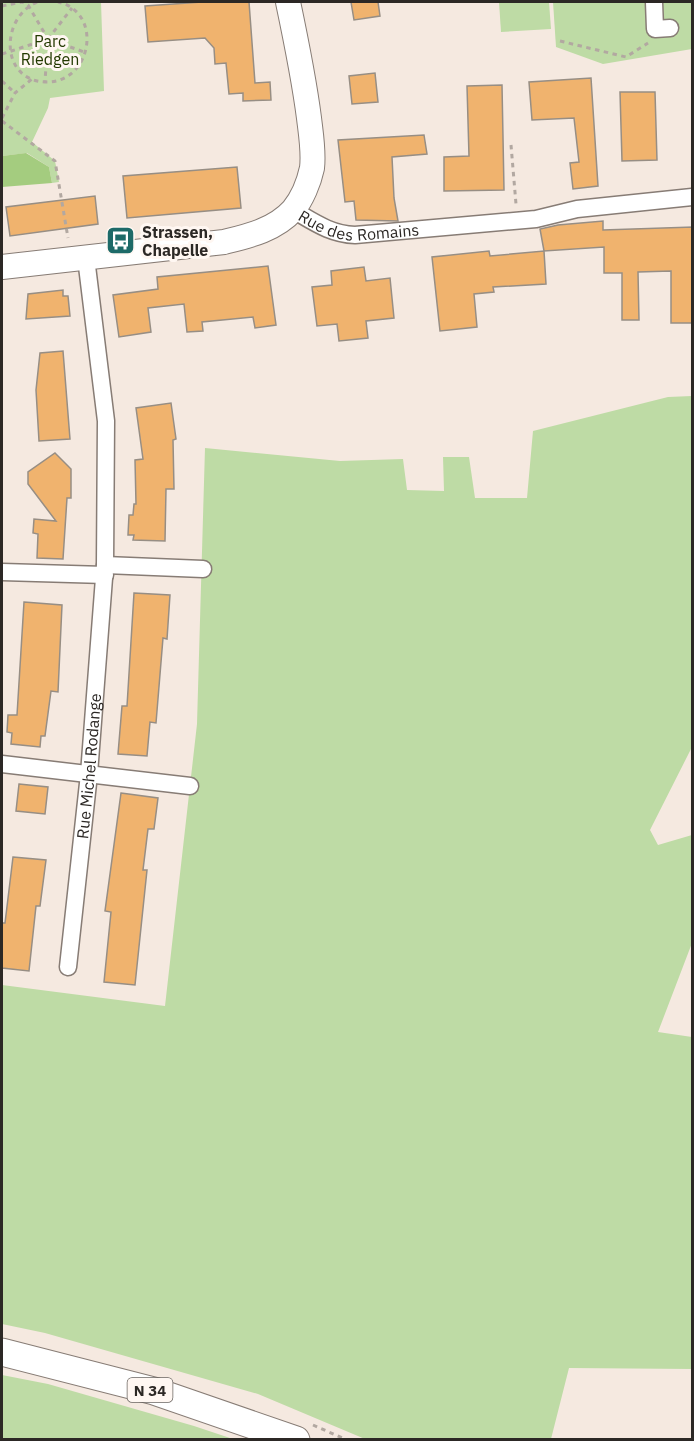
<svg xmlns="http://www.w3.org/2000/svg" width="694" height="1441" font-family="'IBM Plex Sans',sans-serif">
<rect width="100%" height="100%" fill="#f5e9e0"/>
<!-- green -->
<g fill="#bedba5">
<path d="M2,2H101L104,91L50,98L48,108L32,142L55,161L59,182L52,183L49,167L27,153L2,156Z"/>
<path d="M499,2H549L551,29L501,32Z"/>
<path d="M553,2H692V49L603,64L556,47Z"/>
<path d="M692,396V747L650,830L658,845L692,835V943L658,1032L692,1037V1369L569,1368L551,1439H365L258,1394L45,1333L2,1324V985L165,1006L197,724L205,448L340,461L403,459L407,490L444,491L443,457H469L475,498H527L533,431L668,397Z"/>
<path d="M2,1375L48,1384L194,1426L233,1439H2Z"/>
</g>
<!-- forest -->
<path fill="#a4cc7f" d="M26,153L49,167L52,183L2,187V156Z"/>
<!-- building -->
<g fill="#f0b36e" stroke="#978e84" stroke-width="1.5">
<path d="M202,2H249L255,83L270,82L271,100L243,101V93L229,94L226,63L215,64L214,48L205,38L148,42L145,6Z"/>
<path d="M351,2H378L380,16L354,20Z"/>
<path d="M375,73L378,102L352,104L349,76Z"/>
<path d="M591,78L598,186L573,189L570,163L579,162L574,118L532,120L529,82Z"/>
<path d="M502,85L504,190L444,191V157L469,156L467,86Z"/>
<path d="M620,92H655L657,160L622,161Z"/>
<path d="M424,135L427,154L392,157L394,198L398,221L356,220L354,201L345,202L338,140Z"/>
<path d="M237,167L241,208L127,218L123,176Z"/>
<path d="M95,196L98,224L10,236L6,207Z"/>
<path d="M603,221V230L693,227V323H671V271L638,272L639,320H622V273H604V247L544,251L540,229L558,225Z"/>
<path d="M489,251L490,256L544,251L546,284L493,287L494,292L474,294L477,327L440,331L432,257Z"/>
<path d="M268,266L276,325L255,328L253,317L202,322L203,331L187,332L184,304L148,308L151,332L119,337L113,295L158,289L157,277Z"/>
<path d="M364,267L366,281L390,278L394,318L366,321L368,338L339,341L337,324L317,326L312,287L332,285L331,271Z"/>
<path d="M63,290V296H68L70,316L26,319L28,294Z"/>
<path d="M63,351L70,439L39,441L36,390L40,353Z"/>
<path d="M171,403L176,439L173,440L174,489H166L165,541L133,540L134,535H128L129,515H133L134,504H136L135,460L143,459L136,408Z"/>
<path d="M55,453L71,469V498H67L63,559L37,558L38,534L33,533L34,519L56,521L28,484V472Z"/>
<path d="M134,593L170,595L167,639L163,638L156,723L150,722L147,756L118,754L122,706H127Z"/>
<path d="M24,602L62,605L58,692L51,691L45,736H41L40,747L11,744L12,733L7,732L8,715H17Z"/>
<path d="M19,784L48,787L45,814L16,811Z"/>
<path d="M121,793L158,798L154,829H148L143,870H147L135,985L104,982L111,912L105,911Z"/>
<path d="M13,857L46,860L40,906H36L29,971L2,968V923H5Z"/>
</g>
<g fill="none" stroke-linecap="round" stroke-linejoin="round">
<defs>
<g id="street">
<path d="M654,2L655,29L670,28"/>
<path id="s1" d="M293,210C314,222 330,234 355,235L536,219L577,209L692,197"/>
<path d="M105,565L203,569"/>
<path d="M2,572L105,575"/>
<path d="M2,764L190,786"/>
<path id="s2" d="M68,967L89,774L105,565L106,421L86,258"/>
</g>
<path id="secondary" d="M2,267L224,242C248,236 275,230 293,210C302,199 309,182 312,168C314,152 311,135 309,118C304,79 296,40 288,2"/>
<path id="primary" d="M2,1352L154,1391L296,1440"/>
</defs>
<!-- street casing -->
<use href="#street" stroke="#877c75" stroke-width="19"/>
<!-- secondary casing -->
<use href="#secondary" stroke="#877c75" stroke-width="26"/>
<!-- primary casing -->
<use href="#primary" stroke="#877c75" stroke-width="29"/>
<!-- path -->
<g stroke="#b2a8a1" stroke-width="3" stroke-dasharray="4.5 4.5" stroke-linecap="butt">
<path d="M37,2C0,18 0,80 45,82C92,84 104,12 58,2"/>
<path d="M2,6L22,2L28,5L48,39L45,81"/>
<path d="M48,39L72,8"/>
<path d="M560,41L626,57L648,43"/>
<path d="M2,54L48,39L87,53"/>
<path d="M2,81L15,93"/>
<path d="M2,118L15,93L32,79"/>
<path d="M2,121L55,161L68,238"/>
<path d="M511,145L516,204"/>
<path d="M313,1425L347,1440"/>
</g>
<!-- street -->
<use href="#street" stroke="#fff" stroke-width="16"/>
<!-- secondary -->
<use href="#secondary" stroke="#fff" stroke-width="24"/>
<!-- primary -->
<use href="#primary" stroke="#fff" stroke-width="27"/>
</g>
<!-- icons -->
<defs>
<symbol id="bus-square" viewBox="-11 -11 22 22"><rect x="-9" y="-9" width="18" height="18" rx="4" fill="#1d6a68" stroke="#fff7f2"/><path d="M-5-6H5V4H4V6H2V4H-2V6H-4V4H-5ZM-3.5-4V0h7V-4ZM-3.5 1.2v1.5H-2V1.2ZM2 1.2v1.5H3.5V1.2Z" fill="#fff"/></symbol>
</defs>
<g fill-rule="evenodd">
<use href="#bus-square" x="104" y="224" width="33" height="33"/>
</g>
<g text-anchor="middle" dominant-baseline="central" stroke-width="6" stroke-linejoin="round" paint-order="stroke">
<!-- shield labels -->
<rect fill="#fff7f2" stroke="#6b6662" stroke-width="1.5" x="127.5" y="1378" width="45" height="24" rx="4.5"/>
<g font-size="15" font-weight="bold" fill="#2c2825">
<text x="150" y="1390">N 34</text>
</g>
<!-- park labels -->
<g font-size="16" fill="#233a01" stroke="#fff7f2">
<text x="50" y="41">Parc<tspan x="50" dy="18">Riedgen</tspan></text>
</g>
<!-- street labels -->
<g font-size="16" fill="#2c2825" stroke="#fff7f2">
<text stroke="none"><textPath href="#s1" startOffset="70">Rue des Romains</textPath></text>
<text stroke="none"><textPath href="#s2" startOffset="202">Rue Michel Rodange</textPath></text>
</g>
<!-- poi labels -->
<g font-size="16" font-weight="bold" fill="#2c2825" stroke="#fff7f2" text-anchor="start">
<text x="142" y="232">Strassen,<tspan x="142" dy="18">Chapelle</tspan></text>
</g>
</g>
<!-- border -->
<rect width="694" height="1441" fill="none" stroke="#2c2825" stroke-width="6"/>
</svg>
